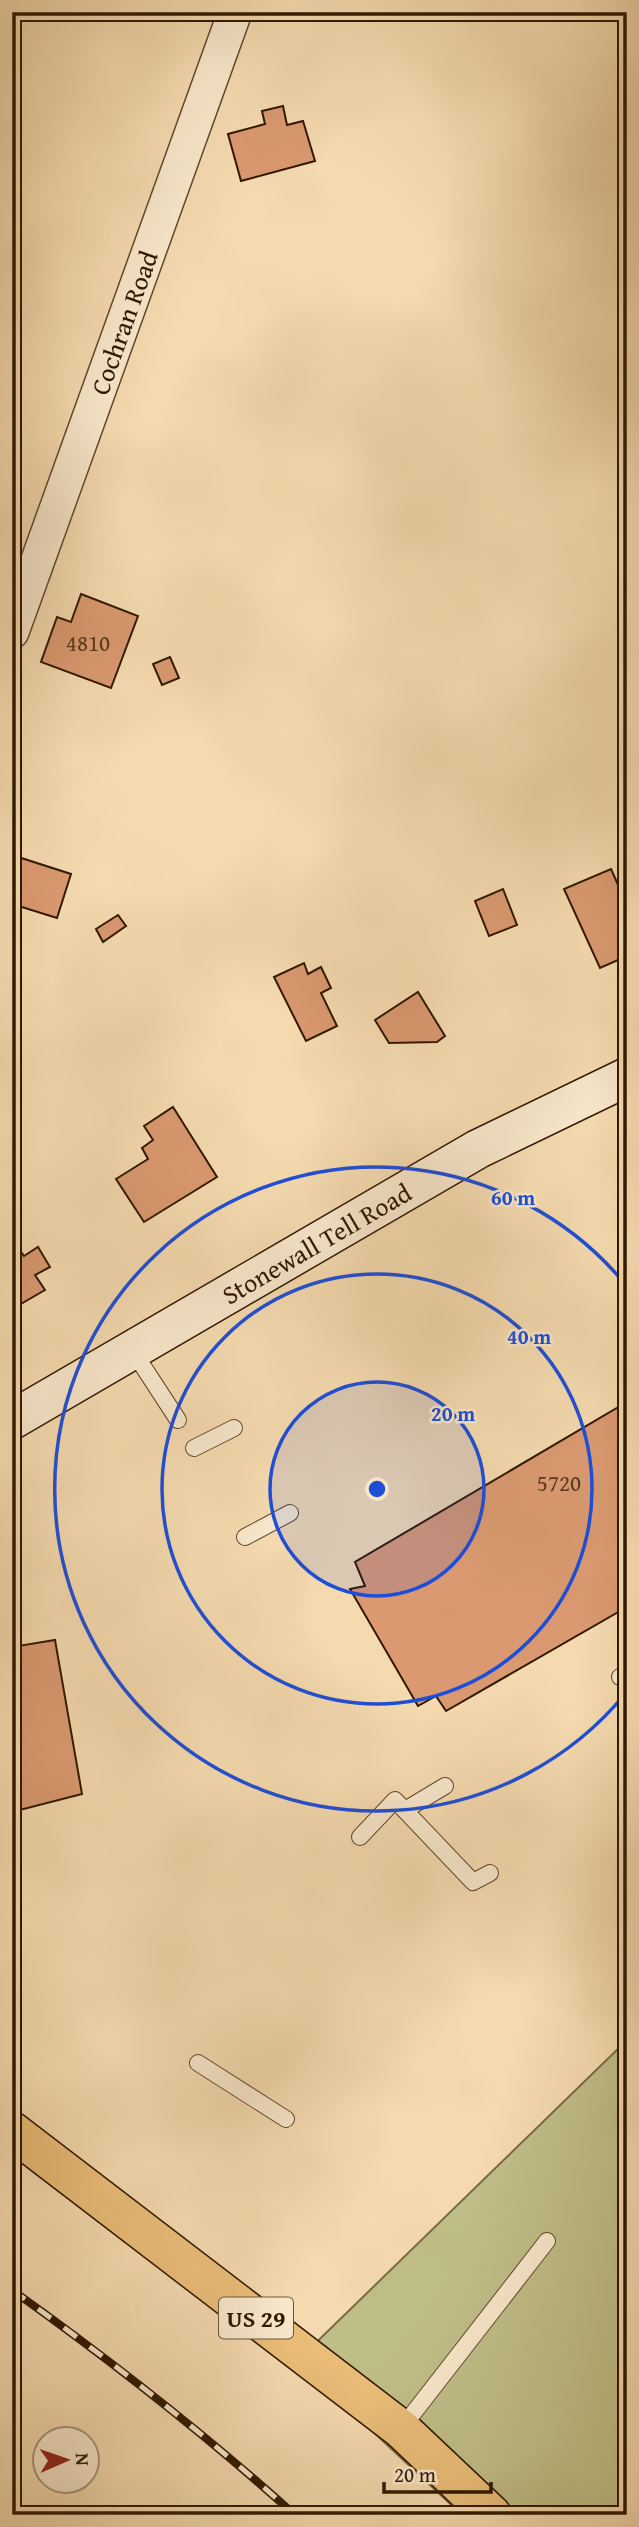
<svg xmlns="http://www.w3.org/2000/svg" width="639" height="2527" font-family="'Gentium Book Plus',serif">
<rect width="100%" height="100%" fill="#f5daaf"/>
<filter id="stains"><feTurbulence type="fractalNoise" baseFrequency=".00286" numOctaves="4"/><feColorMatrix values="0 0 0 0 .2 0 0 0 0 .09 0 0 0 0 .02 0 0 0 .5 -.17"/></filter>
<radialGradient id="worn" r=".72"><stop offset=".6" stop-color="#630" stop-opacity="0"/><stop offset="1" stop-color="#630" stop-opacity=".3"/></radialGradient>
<!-- green -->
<path fill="#c0be88" stroke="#786b44" stroke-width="2" d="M627,2040V2515H462L369,2428L292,2366Z"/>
<!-- building -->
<g fill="#da9970" stroke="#301800" stroke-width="2">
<path d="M283,106L287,125L303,121L315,161L241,181L228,134L265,124L262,111Z"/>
<path d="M81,594L138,616L111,688L41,662L57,617L71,622Z"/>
<path d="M170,657L179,678L162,685L153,664Z"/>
<path d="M12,855L71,874L57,918L12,904Z"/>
<path d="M611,869L627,905V956L600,968L564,889Z"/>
<path d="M503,889L517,925L489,936L475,901Z"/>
<path d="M118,915L126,926L103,942L96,929Z"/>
<path d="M304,963L308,974L321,967L331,988L321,993L337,1026L306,1041L274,977Z"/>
<path d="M418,992L445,1036L437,1042L389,1043L375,1020Z"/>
<path d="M173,1107L217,1177L144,1222L116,1179L148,1159L142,1148L153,1140L144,1126Z"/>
<path d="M17,1246L24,1256L38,1247L50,1267L35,1275L45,1290L12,1309V1249Z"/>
<path d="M627,1402V1607L446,1711L436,1696L418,1706L350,1589L365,1586L355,1562Z"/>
<path d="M55,1640L82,1794L12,1812V1647Z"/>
</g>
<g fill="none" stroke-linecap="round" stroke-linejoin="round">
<defs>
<g id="lane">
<path d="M133,1351L178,1420"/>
<path d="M194,1448L234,1428"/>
<path d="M245,1537L290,1513"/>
<path d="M620,1677L627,1673"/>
<path d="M405,1810L445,1786"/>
<path d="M360,1837L395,1800L473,1882L490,1873"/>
<path d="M198,2063L286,2119"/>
<path d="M401,2429L547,2241"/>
</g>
<g id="street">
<path id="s1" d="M12,632L235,12"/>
</g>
<g id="secondary">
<path id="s2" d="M12,1420L478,1149L627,1077"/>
</g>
<path id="primary" d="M12,2131L401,2429L492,2515"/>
</defs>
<!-- lane casing -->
<use href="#lane" stroke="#61482c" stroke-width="18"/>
<!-- street casing -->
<use href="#street" stroke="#61482c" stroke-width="36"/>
<!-- secondary casing -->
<use href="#secondary" stroke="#301800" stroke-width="41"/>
<!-- primary casing -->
<use href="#primary" stroke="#301800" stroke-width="41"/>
<!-- lane -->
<use href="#lane" stroke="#f8e7cb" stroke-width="16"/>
<!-- street -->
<use href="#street" stroke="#f8e7cb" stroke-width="33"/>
<!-- secondary -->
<use href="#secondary" stroke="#f8e7cb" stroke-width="38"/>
<!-- primary -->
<use href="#primary" stroke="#eabd78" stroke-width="38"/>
<defs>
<path id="rail" d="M12,2290C110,2360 205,2434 295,2515"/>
</defs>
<!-- rail casing -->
<use href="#rail" stroke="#301800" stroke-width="8"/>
<!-- rail -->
<use href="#rail" stroke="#f8e7cb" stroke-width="5" stroke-dasharray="16" stroke-linecap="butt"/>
</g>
<!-- distance rings -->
<circle cx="377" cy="1489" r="107" fill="#1d4ed8" fill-opacity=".12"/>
<g fill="none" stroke="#1d4ed8" stroke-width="3.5">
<circle cx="377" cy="1489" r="107"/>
<circle cx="377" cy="1489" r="215"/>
<path d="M625 1694A322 322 0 1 1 625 1284"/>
</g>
<g text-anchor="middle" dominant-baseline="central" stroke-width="5" stroke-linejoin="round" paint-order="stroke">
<!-- number labels -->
<g font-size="23" fill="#5a381c">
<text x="88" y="642">4810</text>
<text x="559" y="1482">5720</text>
</g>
<!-- shield labels -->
<rect fill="#f8e7cb" stroke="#6c563d" stroke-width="2" x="219" y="2297.5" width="74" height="41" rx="5"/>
<g font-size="24" font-weight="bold" fill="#301800">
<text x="256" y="2318">US 29</text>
</g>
<!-- street labels -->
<g font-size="26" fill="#301800" stroke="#f8e7cb">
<text stroke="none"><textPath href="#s1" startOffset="329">Cochran Road</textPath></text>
<text stroke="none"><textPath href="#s2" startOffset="352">Stonewall Tell Road</textPath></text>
</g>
</g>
<circle cx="377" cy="1489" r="10" fill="#1d4ed8" stroke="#f8e7cb" stroke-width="3.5"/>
<g font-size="21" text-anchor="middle" font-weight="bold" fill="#1d4ed8" stroke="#f8e7cb" stroke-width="5" stroke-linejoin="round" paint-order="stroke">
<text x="513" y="1205">60 m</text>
<text x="529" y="1344">40 m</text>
<text x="453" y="1421">20 m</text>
</g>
<!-- margin -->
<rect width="639" height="2527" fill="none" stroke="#f5daaf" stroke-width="42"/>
<rect x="14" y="14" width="611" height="2499" fill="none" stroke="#301800" stroke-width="3.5"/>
<rect x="21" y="21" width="597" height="2485" fill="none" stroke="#301800" stroke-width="2"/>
<!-- north arrow -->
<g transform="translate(66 2460) rotate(88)"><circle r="33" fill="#f8e7cb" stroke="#a8947a" stroke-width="2"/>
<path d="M0-5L12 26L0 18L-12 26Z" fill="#8f2418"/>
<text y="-10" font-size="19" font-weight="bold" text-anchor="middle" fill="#301800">N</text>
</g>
<!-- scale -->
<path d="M384 2482v10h107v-10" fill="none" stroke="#301800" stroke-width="3.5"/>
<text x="394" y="2482" font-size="21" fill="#301800" stroke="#f8e7cb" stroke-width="5" paint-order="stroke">20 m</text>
<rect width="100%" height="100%" filter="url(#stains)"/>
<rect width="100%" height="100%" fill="url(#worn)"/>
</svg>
